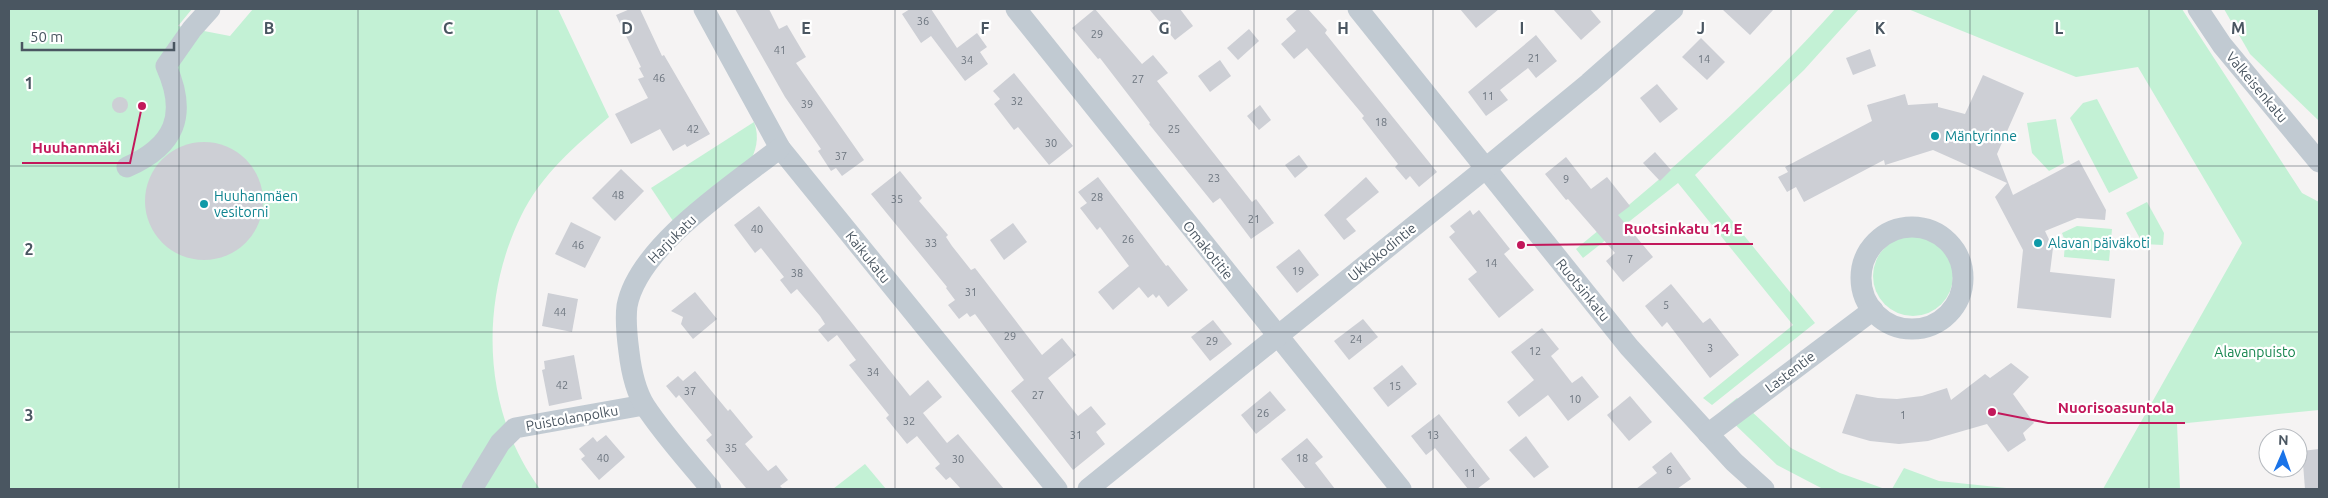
<svg xmlns="http://www.w3.org/2000/svg" width="2328" height="498" font-family="Ubuntu,sans-serif">
<rect width="100%" height="100%" fill="#f5f3f3"/>
<!-- green -->
<g fill="#c3f1d5">
<path d="M9,9H192L178,26L230,36L253,9H558L609,117C575,146 541,175 521,216C479,302 482,411 540,489H9Z"/>
<path d="M1835,9H1859L1804,70L1695,175L1815,323L1712,405L1703,398L1793,325L1678,183L1583,258L1576,249C1667,174 1756,98 1835,9Z"/>
<path d="M1908,9H2182L2302,193L2319,202V410L2177,424L2180,489H2103L2242,243L2138,67L2076,77Z"/>
<path d="M2224,9H2319V121L2250,54Z"/>
<path d="M2097,99L2138,178L2109,193L2070,118L2083,103Z"/>
<path d="M2056,119L2064,163L2049,171L2032,153L2027,123Z"/>
<path d="M754,122C760,138 756,151 748,166L673,221L651,188Z"/>
<path d="M2147,202L2164,233L2163,245L2143,244L2126,213Z"/>
<path d="M2077,226L2112,229L2109,261L2064,257L2065,241L2062,233Z"/>
<circle cx="1913" cy="276" r="40"/>
<path d="M1737,398L1791,448L1840,473L1885,489H1823L1777,465L1721,411Z"/>
<path d="M865,464L886,489H833Z"/>
<path d="M1904,468L1939,481L2016,489H1892Z"/>
</g>
<!-- building -->
<g fill="#cdcfd5">
<path d="M630,9H640L662,56L664,55L710,134L687,147L685,144L673,151L660,129L631,144L615,114L648,98L638,79L644,77L639,68L641,67L616,15Z"/>
<path d="M735,9H769L779,29L787,25L806,57L796,63L864,160L842,176L836,168L831,171L818,151L821,149L785,97Z"/>
<path d="M910,9H931L957,48L977,33L987,47L980,52L988,64L965,81L931,36L921,43L902,14Z"/>
<path d="M1095,9L1142,64L1153,55L1168,73L1157,81L1252,202L1256,199L1274,223L1251,239L1220,198L1213,203L1149,124L1150,123L1100,58L1098,59L1072,28Z"/>
<path d="M1149,9H1180L1193,26L1175,40Z"/>
<path d="M1298,9H1308L1327,30L1325,33L1437,172L1419,187L1410,176L1406,180L1395,167L1398,164L1362,118L1364,116L1307,48L1294,59L1281,44L1296,31L1286,19Z"/>
<path d="M1460,9H1499L1476,28Z"/>
<path d="M1553,9H1590L1601,22L1581,40Z"/>
<path d="M1722,9H1774L1750,35Z"/>
<path d="M1249,29L1259,41L1238,60L1227,48Z"/>
<path d="M1536,35L1557,61L1536,78L1528,68L1500,90L1508,100L1486,116L1468,92Z"/>
<path d="M1701,38L1725,62L1707,80L1682,57Z"/>
<path d="M1870,49L1876,66L1853,75L1846,58Z"/>
<path d="M1220,60L1231,76L1210,92L1198,76Z"/>
<path d="M1014,73L1073,146L1049,165L1018,127L1014,130L994,104L1000,99L993,91Z"/>
<path d="M1983,75L2024,93L1997,154L2013,195L2079,160L2106,210L2105,220L2077,218L2045,231L2053,248L2050,272L2115,279L2111,318L2017,308L2023,250L1995,197L2007,183L1933,150L1885,165L1884,160L1804,202L1796,187L1787,192L1778,177L1788,172L1785,167L1872,121L1867,105L1905,94L1908,105L1938,103V107L1965,114Z"/>
<path d="M1657,84L1678,109L1660,123L1640,98Z"/>
<circle cx="120" cy="105" r="8"/>
<path d="M1260,105L1271,120L1259,130L1247,116Z"/>
<circle cx="204" cy="201" r="59"/>
<path d="M1655,152L1671,170L1660,181L1643,163Z"/>
<path d="M1299,155L1308,167L1295,178L1285,165Z"/>
<path d="M1566,157L1591,189L1607,177L1630,206L1618,215L1653,257L1623,282L1606,261L1615,253L1568,199L1566,200L1545,174Z"/>
<path d="M621,169L644,191L615,221L592,198Z"/>
<path d="M900,171L922,198L919,201L948,235L946,237L952,246L971,270L975,268L1042,355L1062,338L1076,355L1048,378L1078,416L1091,406L1106,424L1096,432L1105,444L1073,470L1011,391L1024,380L975,314L970,317L967,313L959,319L948,305L955,300L946,288L947,287L871,194Z"/>
<path d="M1098,177L1166,266L1168,265L1188,290L1168,307L1159,295L1156,298L1153,294L1148,298L1139,287L1113,310L1098,292L1129,266L1100,227L1097,230L1080,208L1087,203L1078,192Z"/>
<path d="M1366,177L1379,192L1346,219L1356,231L1344,240L1324,215Z"/>
<path d="M759,206L910,396L928,380L942,397L923,413L947,443L958,434L1004,489H961L950,477L946,480L935,468L940,464L917,436L907,444L886,418L889,415L849,365L856,360L837,335L828,342L818,330L825,324L820,316L797,289L791,294L780,280L784,277L761,248L755,253L734,225Z"/>
<path d="M1470,210L1473,215L1479,210L1510,249L1504,254L1534,290L1499,318L1468,279L1477,272L1449,237L1455,232L1450,226Z"/>
<path d="M571,222L601,237L585,268L555,254Z"/>
<path d="M1013,223L1027,242L1004,260L990,240Z"/>
<path d="M1299,249L1319,275L1297,293L1276,267Z"/>
<path d="M1671,284L1703,323L1710,318L1739,355L1710,378L1667,322L1662,327L1645,306Z"/>
<path d="M695,292L717,319L693,339L681,324L683,317L671,311Z"/>
<path d="M548,293L578,299L572,332L542,326Z"/>
<path d="M1363,319L1378,337L1349,360L1334,341Z"/>
<path d="M1213,320L1232,344L1210,361L1191,337Z"/>
<path d="M1542,328L1559,349L1551,356L1572,383L1582,376L1599,397L1568,421L1548,395L1519,417L1507,402L1534,380L1511,352Z"/>
<path d="M574,355L582,399L549,406L542,370L545,369L544,361Z"/>
<path d="M2011,363L2029,377L2013,394L2034,423L2023,433L2026,440L2008,452L1987,424L1928,441L1899,444L1870,441L1842,433L1856,394L1878,398L1897,399L1922,396L1947,388L1951,400L1985,374L1990,378Z"/>
<path d="M1402,365L1417,384L1388,407L1373,388Z"/>
<path d="M695,371L728,411L730,409L753,437L745,444L768,471L776,465L788,480L780,486L783,489H744L746,488L706,440L712,435L679,395L676,398L666,386L678,376L683,381Z"/>
<path d="M1270,391L1286,410L1256,434L1241,415Z"/>
<path d="M1630,396L1652,422L1629,441L1607,415Z"/>
<path d="M1439,414L1490,479L1477,489H1468L1435,448L1426,455L1411,436Z"/>
<path d="M606,435L625,457L599,480L581,459L585,456L579,449L593,437L597,442Z"/>
<path d="M1526,436L1549,467L1534,478L1509,450Z"/>
<path d="M1307,438L1323,457L1315,463L1335,489H1306L1281,459Z"/>
<path d="M2319,449V489H2305L2302,451Z"/>
<path d="M1671,452L1691,479L1677,489H1636L1657,473L1652,467Z"/>
</g>
<g fill="none" stroke-linecap="round" stroke-linejoin="round">
<!-- minor -->
<g stroke="#c1cad2" stroke-width="21">
<path d="M704,9L780,148L1057,489"/>
<path d="M1016,9L1401,489"/>
<path d="M1358,9L1629,347L1734,462L1764,489"/>
<path d="M2198,9L2222,45L2319,162"/>
<path d="M127,167C175,146 188,115 166,66L192,29L210,9"/>
<circle cx="1912" cy="278" r="51"/>
<path d="M1708,434L1873,310"/>
<path d="M472,489L500,443L515,428L644,405"/>
<path d="M711,489C689,462 664,435 645,406C635,390 631,369 629,352C627,337 625,321 627,306C638,246 733,185 780,148"/>
<path d="M1088,489L1486,168L1589,83L1673,9"/>
</g>
</g>
<!-- grid -->
<path fill="none" stroke="#4a5661" stroke-width="1" stroke-opacity="0.55" d="M179,9V489M358,9V489M537,9V489M716,9V489M895,9V489M1074,9V489M1254,9V489M1433,9V489M1612,9V489M1791,9V489M1970,9V489M2149,9V489M9,166H2319M9,332H2319"/>
<!-- markers -->
<g fill="#0f9aa8" stroke="#fff" stroke-width="2">
<circle cx="1935" cy="136" r="5"/>
<circle cx="204" cy="204" r="5"/>
<circle cx="2038" cy="243" r="5"/>
</g>
<g text-anchor="middle" dominant-baseline="central" stroke-width="4.5" stroke-linejoin="round" paint-order="stroke">
<!-- number labels -->
<g font-size="11" fill="#6b747e">
<text x="923" y="21">36</text>
<text x="1097" y="34">29</text>
<text x="780" y="50">41</text>
<text x="1534" y="58">21</text>
<text x="1704" y="59">14</text>
<text x="967" y="60">34</text>
<text x="659" y="78">46</text>
<text x="1138" y="79">27</text>
<text x="1488" y="96">11</text>
<text x="1017" y="101">32</text>
<text x="807" y="104">39</text>
<text x="1381" y="122">18</text>
<text x="693" y="129">42</text>
<text x="1174" y="129">25</text>
<text x="1051" y="143">30</text>
<text x="841" y="156">37</text>
<text x="1214" y="178">23</text>
<text x="1566" y="179">9</text>
<text x="618" y="195">48</text>
<text x="1097" y="197">28</text>
<text x="897" y="199">35</text>
<text x="1254" y="219">21</text>
<text x="757" y="229">40</text>
<text x="1128" y="239">26</text>
<text x="931" y="243">33</text>
<text x="578" y="245">46</text>
<text x="1630" y="259">7</text>
<text x="1491" y="263">14</text>
<text x="1298" y="271">19</text>
<text x="797" y="273">38</text>
<text x="971" y="292">31</text>
<text x="1666" y="305">5</text>
<text x="560" y="312">44</text>
<text x="1010" y="336">29</text>
<text x="1356" y="339">24</text>
<text x="1212" y="341">29</text>
<text x="1710" y="348">3</text>
<text x="1535" y="351">12</text>
<text x="873" y="372">34</text>
<text x="562" y="385">42</text>
<text x="1395" y="386">15</text>
<text x="690" y="391">37</text>
<text x="1038" y="395">27</text>
<text x="1575" y="399">10</text>
<text x="1263" y="413">26</text>
<text x="1903" y="415">1</text>
<text x="909" y="421">32</text>
<text x="1076" y="435">31</text>
<text x="1433" y="435">13</text>
<text x="731" y="448">35</text>
<text x="603" y="458">40</text>
<text x="1302" y="458">18</text>
<text x="958" y="459">30</text>
<text x="1669" y="470">6</text>
<text x="1470" y="473">11</text>
</g>
<!-- street labels -->
<g font-size="14" fill="#4a5661" stroke="#fff">
<text transform="translate(2257 87) rotate(50)">Valkeisenkatu</text>
<text transform="translate(672 239) rotate(-45)">Harjukatu</text>
<text transform="translate(1208 250) rotate(51)">Omakotitie</text>
<text transform="translate(1382 252) rotate(-39)">Ukkokodintie</text>
<text transform="translate(868 257) rotate(51)">Kaikukatu</text>
<text transform="translate(1583 290) rotate(51)">Ruotsinkatu</text>
<text transform="translate(1790 372) rotate(-37)">Lastentie</text>
<text transform="translate(572 418) rotate(-10)">Puistolanpolku</text>
</g>
<!-- culture labels -->
<g font-size="14" fill="#0d838f" stroke="#fff" text-anchor="start">
<text x="1945" y="136">Mäntyrinne</text>
<text x="214" y="196">Huuhanmäen<tspan x="214" dy="16">vesitorni</tspan></text>
<text x="2048" y="243">Alavan päiväkoti</text>
</g>
<!-- park labels -->
<g font-size="14" fill="#17864f" stroke="#fff">
<text x="2255" y="352">Alavanpuisto</text>
</g>
</g>
<g font-size="16" text-anchor="middle" font-weight="bold" fill="#4a5661" stroke="#fff" stroke-width="4.5" stroke-linejoin="round" paint-order="stroke">
<text x="269" y="34">B</text>
<text x="448" y="34">C</text>
<text x="627" y="34">D</text>
<text x="806" y="34">E</text>
<text x="985" y="34">F</text>
<text x="1164" y="34">G</text>
<text x="1343" y="34">H</text>
<text x="1522" y="34">I</text>
<text x="1701" y="34">J</text>
<text x="1880" y="34">K</text>
<text x="2059" y="34">L</text>
<text x="2238" y="34">M</text>
<text x="29" y="89">1</text>
<text x="29" y="255">2</text>
<text x="29" y="421">3</text>
</g>
<!-- callouts -->
<path fill="none" stroke="#c2185b" stroke-width="2" d="M142 106L130 163H22M1521 245L1614 244H1753M1992 412L2048 423H2185"/>
<g fill="#c2185b" stroke="#fff" stroke-width="2">
<circle cx="142" cy="106" r="5"/>
<circle cx="1521" cy="245" r="5"/>
<circle cx="1992" cy="412" r="5"/>
</g>
<g font-size="15" text-anchor="middle" font-weight="bold" fill="#c2185b" stroke="#fff" stroke-width="4.5" stroke-linejoin="round" paint-order="stroke">
<text x="76" y="153">Huuhanmäki</text>
<text x="1683" y="234">Ruotsinkatu 14 E</text>
<text x="2116" y="413">Nuorisoasuntola</text>
</g>
<!-- border -->
<rect width="2328" height="498" fill="none" stroke="#4a5661" stroke-width="20"/>
<!-- north arrow -->
<g transform="translate(2283 453) rotate(2)"><circle r="24" fill="#ffffff" stroke="#b7bbc0"/>
<path d="M0-4L9 19L0 12L-9 19Z" fill="#1a73e8"/>
<text y="-8" font-size="14" font-weight="bold" text-anchor="middle" fill="#4a5661">N</text>
</g>
<!-- scale -->
<path d="M22 42v8h152v-8" fill="none" stroke="#4a5661" stroke-width="2.5"/>
<text x="30" y="42" font-size="15" fill="#4a5661" stroke="#ffffff" stroke-width="4" paint-order="stroke">50 m</text>
</svg>
